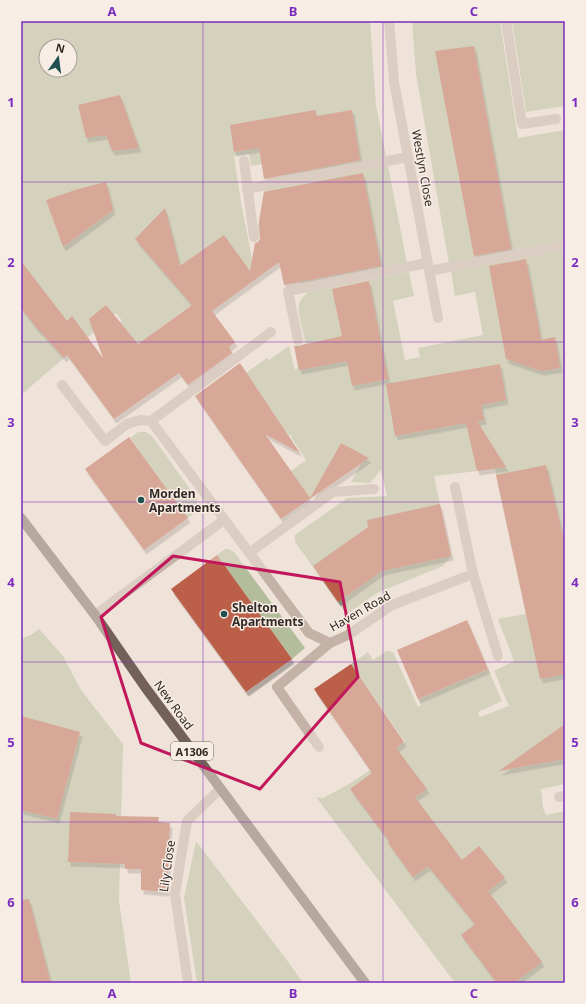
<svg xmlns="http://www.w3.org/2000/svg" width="586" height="1004" font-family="'Noto Sans',sans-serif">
<defs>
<filter id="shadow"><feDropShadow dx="2.5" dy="4.5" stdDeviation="0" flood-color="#0004"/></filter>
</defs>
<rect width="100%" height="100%" fill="#efe3d9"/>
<!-- green -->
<g fill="#b3bc9b" fill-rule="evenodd">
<path d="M21,21H370L376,105L386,157L361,162L286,175L262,164L251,166L249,154L234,156L241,202L256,279L212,311L202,298L158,329L185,368L157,389L112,327L122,321L116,313L21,395ZM46,46H70V70H46Z"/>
<path d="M412,21H500L518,138L565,130V241L449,264L416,74Z"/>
<path d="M512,21H565V106L526,112Z"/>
<path d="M388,166L407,263L303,284L294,281L290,260L265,265L258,228L264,191L274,188Z"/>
<path d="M565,250V784L541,789L543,808L546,815L565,811V983H455L316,797L323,798L349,784L396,753L394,749L405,742L351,664L368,652L373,660L387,651L393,652L418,707L421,705L418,699L488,669L502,701L478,712L480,717L509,706L494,671L514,661L498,619L526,614L495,469L434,476L451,556L443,566L377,593L347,614L295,542V535L347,498L387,496L381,470L370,483L351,482L365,457L341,443L310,499L291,471L306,460L291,437L292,436L291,435L289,436L246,373L267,358L269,360L289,346L295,370L298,368L294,346L306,344C304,334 297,314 299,305C300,299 304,296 308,292L409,272L414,296L393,301L405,360L420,357L418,348L483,335L475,292L455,296L451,271Z"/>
<path d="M138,432H146L152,436L197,499C197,509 196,513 188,518L130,438Z"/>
<path d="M225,549H229L234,552L305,648L292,659L217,555Z"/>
<path d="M39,629L63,656L81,690L123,744L119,901L131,983H21V639L31,635Z"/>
<path d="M196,841L289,963L303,983H197L184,898Z"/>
</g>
<!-- building -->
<g fill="#bb5e4a" filter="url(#shadow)">
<path d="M474,46L511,249L474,256L435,51Z"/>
<path d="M120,95L139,148L112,151L106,135L86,138L78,105Z"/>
<path d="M315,110L317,116L352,110L360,160L264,179L259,148L234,152L230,125Z"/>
<path d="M363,173L381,266L284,285L279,262L212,311L235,342L229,347L232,353L188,385L179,373L114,419L67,355L64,358L40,331H39L21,308V261L67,321L72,316L103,358L89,319L106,305L138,344L192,305L135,239L165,208L180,266L224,235L250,271L255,243L258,242L260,239L259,222L264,192Z"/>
<path d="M106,182L113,210L63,247L46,200L78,189Z"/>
<path d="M526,259L541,340L555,337L560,368L541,371L506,359L489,266Z"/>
<path d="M369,281L388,379L352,386L347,361L299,370L294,346H300L302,345L342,336L332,289Z"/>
<path d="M240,363L300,453L265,434L310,498L341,443L369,458L281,519L195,396Z"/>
<path d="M500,364L506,400L481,405L484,420L477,421L506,467L477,471L466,423L395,436L386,384Z"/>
<path d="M129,437L188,518L144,550L85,469Z"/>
<path d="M546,465L565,545V674L540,679L496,475Z"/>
<path d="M440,504L451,556L382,571L338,602L313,566L368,527L367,520Z"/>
<path d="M217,555L292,659L246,692L171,589Z"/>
<path d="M467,620L488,669L418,699L397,650Z"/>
<path d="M351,664L404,742L396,748L427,789L415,797L462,860L479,846L505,878L488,891L542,962L514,983H497L461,935L475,924L428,866L413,877L388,843L389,841L350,789L372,773L314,689Z"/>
<path d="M21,716L80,732L57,819L21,810Z"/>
<path d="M565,724V759L499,771Z"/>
<path d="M70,812L116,814V816L159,817L158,822L170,823L167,892L141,890V869H125V864L68,862Z"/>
<path d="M29,899L46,965L51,983H21V900Z"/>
</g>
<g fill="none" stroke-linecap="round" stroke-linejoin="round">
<!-- service -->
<g stroke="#c5b2a6" stroke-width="10">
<path d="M506,21L522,124L556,119"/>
<path d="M244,161L254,237"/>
<path d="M247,189L408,157"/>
<path d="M429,271L565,245"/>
<path d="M298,340L288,291L427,263"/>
<path d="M62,385L105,441L127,424L140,420L151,421"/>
<path d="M249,553L333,492L374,489"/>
<path d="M319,747L277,687L330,643"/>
</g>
<!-- minor -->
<g stroke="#c5b2a6" stroke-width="10">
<path d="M389,21L394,82L408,157L438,318"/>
<path d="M271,332L151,421L309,633L330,643L348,635L392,605L473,574L455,487"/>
<path d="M473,574L498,656"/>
<path d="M95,615L224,520"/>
<path d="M559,797L565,796"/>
<path d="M188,983L175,894L187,821L220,789"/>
</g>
<!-- primary -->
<path stroke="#736059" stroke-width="10" d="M21,518L95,615L145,687L365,983"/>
</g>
<!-- marked area -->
<path d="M0 0H586V1004H0ZM173,556L340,582L358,677L260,789L141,743L101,617Z" fill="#efe3d9" fill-opacity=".55" fill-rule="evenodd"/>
<path fill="none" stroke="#c2185b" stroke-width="3" stroke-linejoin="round" d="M173,556L340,582L358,677L260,789L141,743L101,617Z"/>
<!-- grid -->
<path fill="none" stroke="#7b2cbf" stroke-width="1" stroke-opacity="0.55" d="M203,21V983M383,21V983M21,182H565M21,342H565M21,502H565M21,662H565M21,822H565"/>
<!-- markers -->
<g fill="#205050" stroke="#f7ede5" stroke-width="1.5">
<circle cx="141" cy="500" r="4"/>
<circle cx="224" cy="614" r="4"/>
</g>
<g text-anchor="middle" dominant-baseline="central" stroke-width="3" stroke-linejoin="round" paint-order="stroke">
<!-- shield labels -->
<rect fill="#f7ede5" stroke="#6d645f" stroke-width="1" x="171" y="742" width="42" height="18" rx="3"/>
<g font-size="11" font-weight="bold" fill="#322926">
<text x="192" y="751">A1306</text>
</g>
<!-- street labels -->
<g font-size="12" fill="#322926" stroke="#f7ede5">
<text transform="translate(423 168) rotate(80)">Westlyn Close</text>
<text transform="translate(360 611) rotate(-30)">Haven Road</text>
<text transform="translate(174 705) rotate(54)">New Road</text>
<text transform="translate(167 866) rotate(-82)">Lily Close</text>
</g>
<!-- poi labels -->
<g font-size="12" font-weight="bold" fill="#322926" stroke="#f7ede5" text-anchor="start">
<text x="149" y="493">Morden<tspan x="149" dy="14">Apartments</tspan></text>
<text x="232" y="607">Shelton<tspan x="232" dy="14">Apartments</tspan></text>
</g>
</g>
<!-- border -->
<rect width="586" height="1004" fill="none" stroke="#f7ede5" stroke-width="44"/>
<!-- north arrow -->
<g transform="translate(58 58) rotate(14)"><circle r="19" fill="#f7ede5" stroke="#a89f99"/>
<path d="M0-3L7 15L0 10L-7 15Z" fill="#205050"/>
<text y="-6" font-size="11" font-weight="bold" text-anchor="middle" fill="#322926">N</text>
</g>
<rect x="22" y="22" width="542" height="960" fill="none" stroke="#7b2cbf" stroke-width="1.5"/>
<g font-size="13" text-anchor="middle" font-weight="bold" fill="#7b2cbf">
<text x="112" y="16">A</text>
<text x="293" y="16">B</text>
<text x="474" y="16">C</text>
<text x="11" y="107">1</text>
<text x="575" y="107">1</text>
<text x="11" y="267">2</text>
<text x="575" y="267">2</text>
<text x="11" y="427">3</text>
<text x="575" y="427">3</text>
<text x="11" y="587">4</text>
<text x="575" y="587">4</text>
<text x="11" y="747">5</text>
<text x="575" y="747">5</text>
<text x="11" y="907">6</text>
<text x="575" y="907">6</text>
<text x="112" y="998">A</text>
<text x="293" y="998">B</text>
<text x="474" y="998">C</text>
</g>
</svg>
